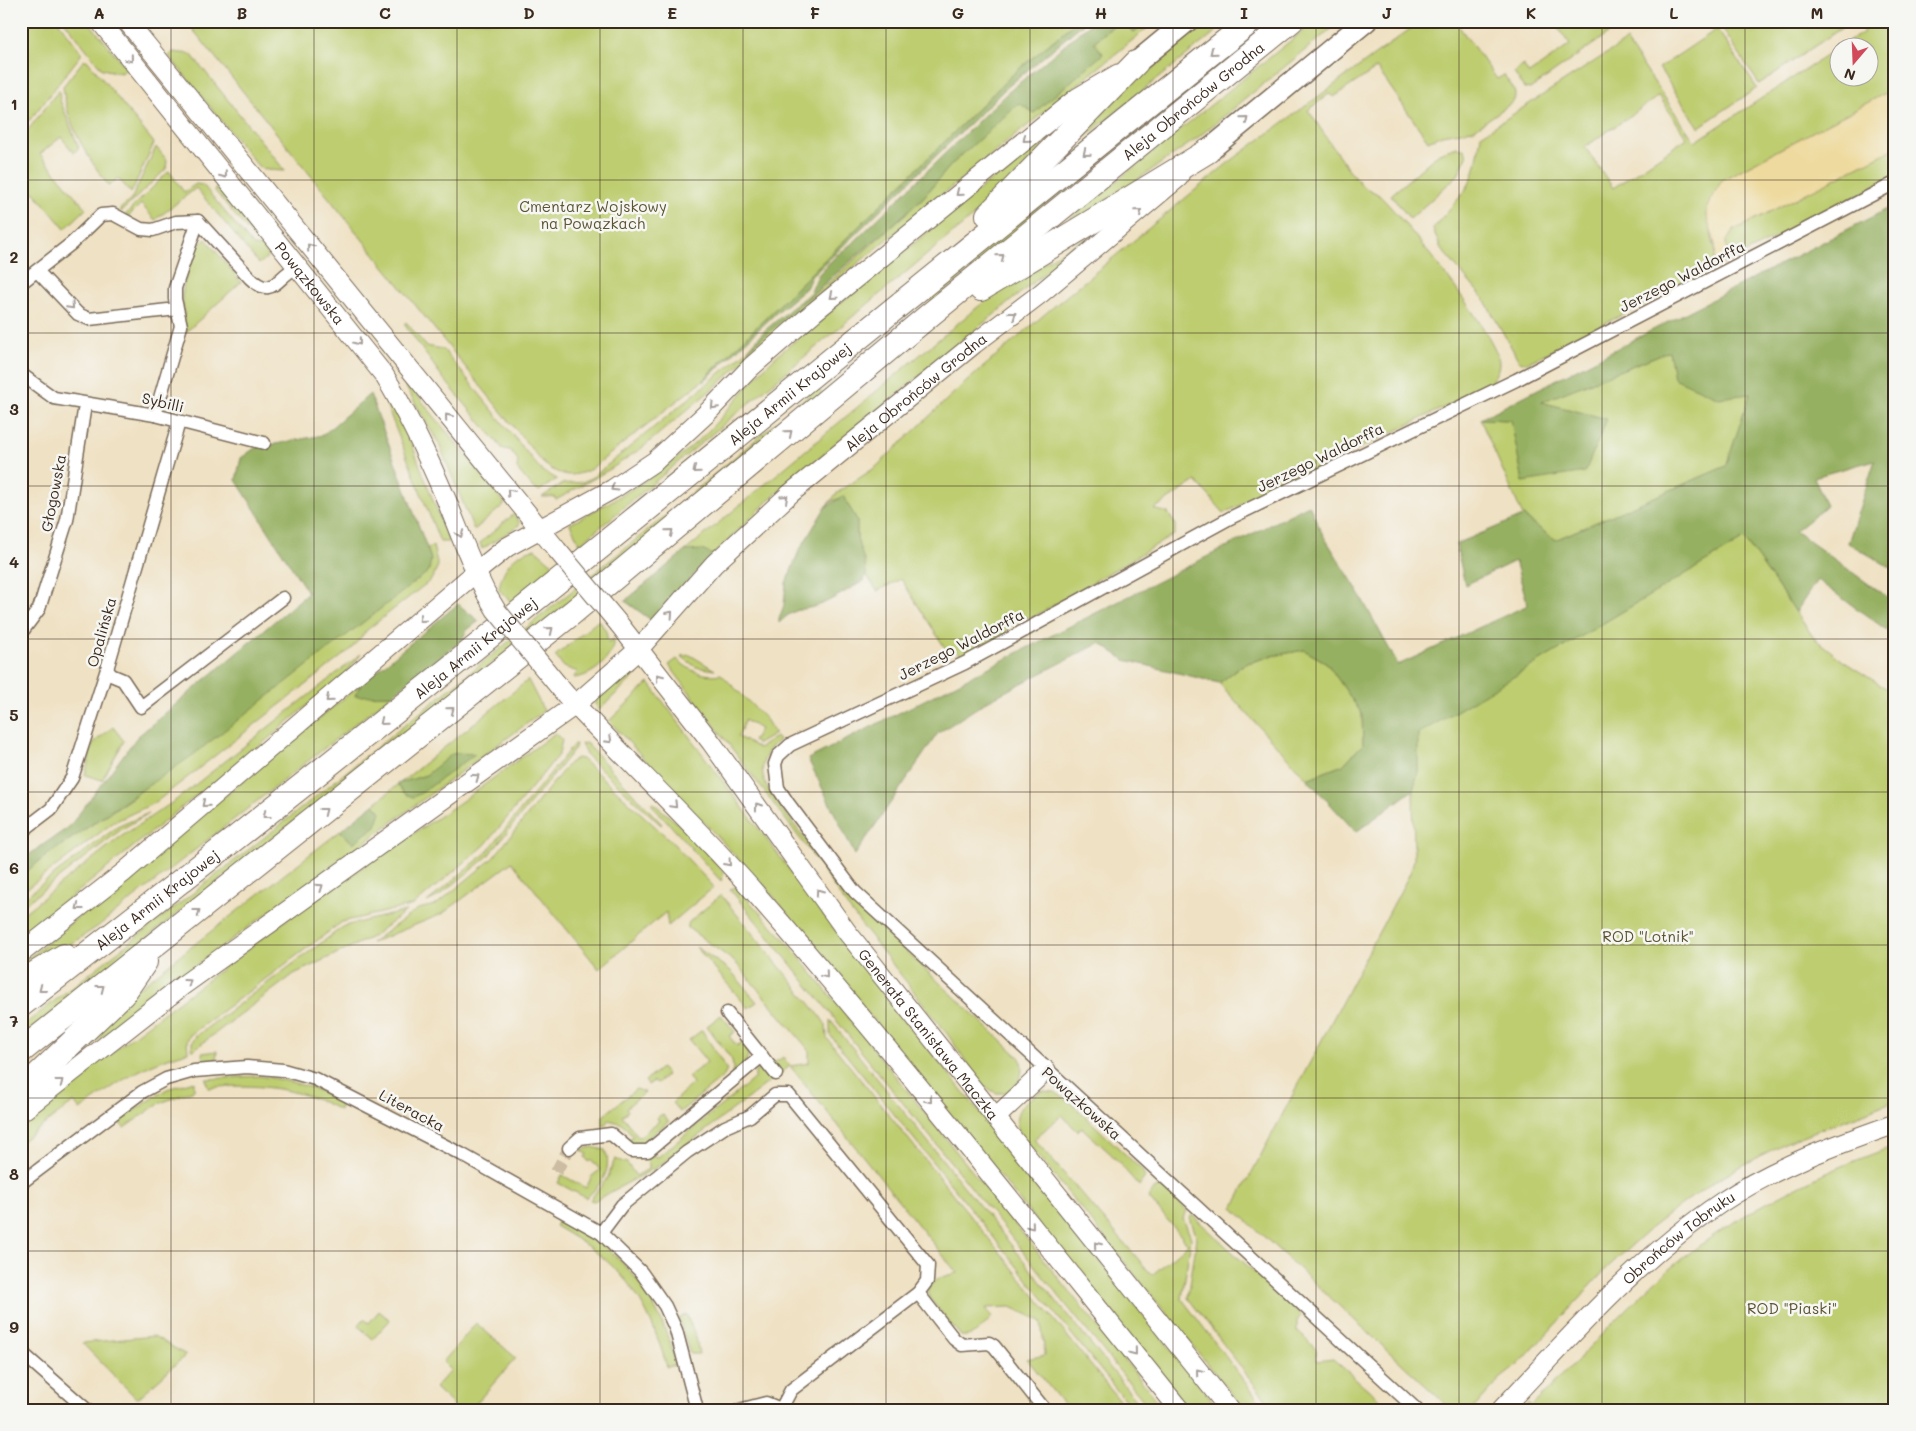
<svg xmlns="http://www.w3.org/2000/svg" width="1916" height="1431" font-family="Mali,sans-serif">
<rect width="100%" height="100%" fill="#f6f6f2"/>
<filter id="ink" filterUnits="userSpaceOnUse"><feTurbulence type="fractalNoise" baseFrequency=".02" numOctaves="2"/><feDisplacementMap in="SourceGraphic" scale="10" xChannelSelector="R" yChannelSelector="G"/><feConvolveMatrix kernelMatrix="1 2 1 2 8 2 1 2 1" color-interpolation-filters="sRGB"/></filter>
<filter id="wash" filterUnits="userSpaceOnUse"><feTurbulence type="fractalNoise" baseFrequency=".0096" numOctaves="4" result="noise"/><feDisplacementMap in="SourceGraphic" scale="20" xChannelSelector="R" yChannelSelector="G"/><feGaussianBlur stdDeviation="1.12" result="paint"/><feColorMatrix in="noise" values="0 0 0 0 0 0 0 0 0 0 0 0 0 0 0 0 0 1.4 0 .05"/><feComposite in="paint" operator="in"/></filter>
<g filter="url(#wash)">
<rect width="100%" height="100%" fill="#efe1c3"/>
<!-- green -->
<g fill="#bdcd70" stroke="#7c7c47" fill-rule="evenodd">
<path d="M21,21H58L81,52V55L29,121L21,111Z"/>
<path d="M64,21H88L127,69L121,73L102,69Z"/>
<path d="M186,21H1077L1013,74L702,381L591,469C572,479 558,476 542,462Z"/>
<path d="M1119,21L1134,32L1147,21H1156L792,317L723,380L642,448L612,468L556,500L554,497H542L562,484L583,482L593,477L747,351L789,313L831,281L922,199L951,165L1019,102L1103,54L1094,42Z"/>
<path d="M1202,21H1229L1059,158L1144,71Z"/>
<path d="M1264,21H1277L932,302L926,296Z"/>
<path d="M1315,21H1341L1196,139L1121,191L1074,220L1067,221Z"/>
<path d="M1421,21H1455L1497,79L1504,75C1510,84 1519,92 1513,102L1473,130L1442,135L1428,141L1377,68L1334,97L1329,94L1308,110C1325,134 1341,162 1361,184C1366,190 1375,191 1380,196C1402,217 1500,338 1499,363C1499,372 1492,380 1487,387L1224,513L1196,481L1154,509L1168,513L1175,524V534L1032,618L1020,616L1012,622L1005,634L961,655L956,649L947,651L901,579L877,591L866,574L857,539V520L843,497L832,501L825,508L837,493L876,467L958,389L1046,313L1228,163Z"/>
<path d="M1553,21H1626L1530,89L1524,88L1514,73L1523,65L1529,74L1570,45Z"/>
<path d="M1722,21H1839L1843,27L1759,84L1719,24Z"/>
<path d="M1857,21H1895V88L1722,180C1718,195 1711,212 1711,227C1710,246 1724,251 1707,272L1527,363L1519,361L1484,299L1441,249L1433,229C1443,215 1454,205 1464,192C1476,177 1478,154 1481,135L1626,41L1695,142L1838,48V78H1868V48L1840,47L1864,32ZM1659,96L1687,138L1613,188L1585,147Z"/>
<path d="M1717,29L1757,88L1699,127L1659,68Z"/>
<path d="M173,52L191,54L285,171L267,170L258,166L169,56Z"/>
<path d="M84,60H87L154,143L131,193L118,178L109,186C87,157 66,123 63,86Z"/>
<path d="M59,90L60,100L79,148L74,153L61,137L40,154L86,209L65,229L21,177V139Z"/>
<path d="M1056,127L1059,129L1003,190L971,218L580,544L570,524C616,499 660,475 700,439C727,414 748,383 775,357Z"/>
<path d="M156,147L167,160L166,169L121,212L120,209L131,200Z"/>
<path d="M1457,147L1465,150L1467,156L1458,175L1410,219L1391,195L1439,153Z"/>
<path d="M1895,148V176L1736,258L1727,253L1726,242L1734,230Z"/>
<path d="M169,171L184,192L196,184L203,185L253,246L262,247L269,256L259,264L196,188L155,220L141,204L128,217L125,215Z"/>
<path d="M216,188L235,205L266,240L254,238L215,191Z"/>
<path d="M1096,231L773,496L713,555L685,551L969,314L999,290Z"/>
<path d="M206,239L241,282L186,332L182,297L184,284L194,249Z"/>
<path d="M406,322L426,346L443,349L541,470L557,479L539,491L534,489L517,469L518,460L510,450L503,449L443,378L404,324Z"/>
<path d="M1669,351L1675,378L1750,393L1727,466L1555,540L1523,516L1480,419L1511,420L1523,481L1606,419L1540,402Z"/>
<path d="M405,380L505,504L474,530L439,444L403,382Z"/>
<path d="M817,388L822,393L658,531L21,1038V1027L274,830L653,526Z"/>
<path d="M386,395L411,442L449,542H440L383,396Z"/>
<path d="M514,514L520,523L518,526L482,549L480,543Z"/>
<path d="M1744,539L1814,638L1843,661L1895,694V1101L1787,1142L1721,1177L1685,1202L1651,1228L1608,1267L1519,1364L1500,1379L1472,1410H1452L1233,1208L1410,873L1414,860L1413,790L1418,771L1417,734Z"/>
<path d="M433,546L438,566L431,580L367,630L351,649L156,802L114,822L21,893V876L47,855L133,797L431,559L427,548Z"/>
<path d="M535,549L556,567L512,603L499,590C501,570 513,553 535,549Z"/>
<path d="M599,620L606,631L608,642L614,639C613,659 592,677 573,678L578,672L564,667L555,656Z"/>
<path d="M1304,650L1327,663L1362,714L1363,744L1343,765L1307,779L1219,683L1244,664L1272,656Z"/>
<path d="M361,654L347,672L210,788L208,786L21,938V915L119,838L176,800Z"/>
<path d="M690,655L715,670L696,667L681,656Z"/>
<path d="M677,659C689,671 704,677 721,674L766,719L775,734L758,744L753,741L760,729L745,720L738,737L759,748L776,737L779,740C761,755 758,771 769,791L849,898L1020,1058C1025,1073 1020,1083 1008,1093H996L982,1085L948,1035L846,905L819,864L669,665Z"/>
<path d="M635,667L639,672L599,710L594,702Z"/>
<path d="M528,680L544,711L190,970L63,1067L132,993L340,831L353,843L381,812L374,804ZM426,775L405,794L398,784Z"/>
<path d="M649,683L868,974L1220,1410H1189L774,897L609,721Z"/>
<path d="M361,684L355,695H392L97,927L21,976V964Z"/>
<path d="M113,727L124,741L102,780L85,775L93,743Z"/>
<path d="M555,733L562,740L559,754L485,845L414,905L342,922L190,1035L187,1041L188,1052C144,1063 116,1084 80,1110L74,1102L21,1142V1121L306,905L458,804Z"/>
<path d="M586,743L662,824L661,825L586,755L581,744Z"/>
<path d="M574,744H576L575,748L487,857L439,896L427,902L486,853Z"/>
<path d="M577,758L582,759L671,841L714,887L668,926L666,912L599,969L512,862L442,914L371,943L418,909L436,905L493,858L569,763Z"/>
<path d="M652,802L688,832L724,872L721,881L652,805Z"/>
<path d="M149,813L122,829L21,907V900L117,827Z"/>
<path d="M736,887L787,942L1165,1410H1151L730,889Z"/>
<path d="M721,895L820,1016L826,1025L827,1038L1127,1410H1068L1027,1359L1045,1355L1041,1321L1011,1307L986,1308L992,1317C983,1326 975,1338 961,1336L930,1299C923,1280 944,1276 957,1273L790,1066L659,1166L594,1201L590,1200L608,1177L615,1159L627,1163L636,1176L650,1168L646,1158L651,1155L658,1157L755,1078V1072C763,1065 774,1065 783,1057L790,1066L809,1063V1050L735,962L688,928V923Z"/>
<path d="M406,911L372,937L294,974L192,1051V1042L196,1036L344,926Z"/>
<path d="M696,947L731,971L757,1002L748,1008Z"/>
<path d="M721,1015L735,1032L729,1036L737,1046L743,1041C755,1057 744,1064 732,1074L733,1068L732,1060L707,1026Z"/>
<path d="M830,1020L1144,1410H1133L830,1035Z"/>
<path d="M702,1030L727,1070L724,1076L680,1112L672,1103L693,1083L688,1077L707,1062L689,1040Z"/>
<path d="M217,1051L216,1060L203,1062L202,1053Z"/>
<path d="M661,1068L667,1075L657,1083L654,1081L648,1085L645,1081Z"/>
<path d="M259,1076C288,1080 315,1087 342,1101L339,1110C298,1087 254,1083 208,1088L206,1079Z"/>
<path d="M194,1081V1090L158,1104L124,1128L118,1121L167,1089Z"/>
<path d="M636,1089L645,1092L626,1108L628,1111L622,1116L639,1137L659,1121L657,1118L662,1114L669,1121L644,1141L633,1145L627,1140L633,1136L623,1124L609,1120L603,1127V1116Z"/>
<path d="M1042,1091L1055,1092L1071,1103L1142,1170L1145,1177L1139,1186L1111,1154L1082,1128L1077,1131L1062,1115L1034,1139L1152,1275L1188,1244L1148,1197L1155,1188C1167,1186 1179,1203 1187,1211L1183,1218L1191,1238L1182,1299L1266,1410H1245L1021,1135C1009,1113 1023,1102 1042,1091Z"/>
<path d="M1895,1146V1410H1521L1528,1403L1532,1406C1574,1364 1614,1320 1658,1279C1722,1221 1813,1174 1895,1146Z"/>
<path d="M592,1147L605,1150C613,1170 601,1185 586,1198L558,1183L562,1175L586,1188L592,1176L600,1170L592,1160L589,1162L585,1157L587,1154L581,1150Z"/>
<path d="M1192,1215L1301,1315L1297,1321V1331L1316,1349L1317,1361L1333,1359L1392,1410H1274L1188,1298L1197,1238L1190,1218Z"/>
<path d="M559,1219C568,1222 575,1228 583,1232C632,1260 664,1311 676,1365L667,1367C645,1293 622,1264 555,1226Z"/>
<path d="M379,1311L390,1320L373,1339L358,1326L364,1319L369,1323Z"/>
<path d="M686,1314L696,1337L699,1354H690L679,1319Z"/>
<path d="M476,1323L516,1358L470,1410H459L435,1388L451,1370L443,1362Z"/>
<path d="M154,1336L186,1355L137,1399L82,1343Z"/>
</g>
<!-- forest -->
<g fill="#96b062" stroke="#686d40">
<path d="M1077,21H1086L1004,90L811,277L806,288L776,313L703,382L702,381L1013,74Z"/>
<path d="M1093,21H1119L1094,42L1103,54L1034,113L1019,103L951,165L922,199L747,351L764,331L811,292L818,275L836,256L855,241L1005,95Z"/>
<path d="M1120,21H1147L1134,32Z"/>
<path d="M1895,205V570L1848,543L1875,460L1814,477L1826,506L1795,531L1895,603V636L1817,580L1796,612L1744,539L1418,734V772L1413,790L1356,832L1307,779L1343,765L1363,744L1362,714L1327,663L1304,650L1272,656L1244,664L1219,683L1125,660L1100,643L989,700L938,733L855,855L808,759L1309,505L1323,535L1355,586L1398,665L1528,605L1515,561L1465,585L1456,544L1523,516L1555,540L1726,466L1750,394L1719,398L1674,378L1669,351L1541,402L1607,419L1585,472L1523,482L1511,420L1480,419Z"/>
<path d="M370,394L431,559L429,571L193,755L47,855L21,876V860L69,827L137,737L308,593L236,480L241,458L255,448L323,435Z"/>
<path d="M843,496L857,520V539L865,563L866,574L864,581C850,588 836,598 822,604C803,612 797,605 779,623V619L784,605L786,583L799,551L825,508Z"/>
<path d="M702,550L713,555L651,620L625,601L685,551Z"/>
<path d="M458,604L479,621L467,630L462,640L392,695L355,696L361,684Z"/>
<path d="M458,753L475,754L423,792L413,797L405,794L397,784L426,775L452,754Z"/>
<path d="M374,804L381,812L376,826L353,843L340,831Z"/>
</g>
<!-- sand -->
<path fill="#eeda9e" stroke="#94825e" d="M1895,88V148L1734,230L1726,242L1727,253L1736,258L1707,272C1729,245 1701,228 1708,205C1711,196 1718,188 1722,180Z"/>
</g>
<g filter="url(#ink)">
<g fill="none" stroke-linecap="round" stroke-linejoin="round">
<!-- street-tunnel -->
<path stroke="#cbbca2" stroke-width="12" stroke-dasharray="12 6" stroke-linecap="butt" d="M556,1172L569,1148"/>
<defs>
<g id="street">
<path d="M37,271L78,314L89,319L177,309"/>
<path d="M21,283L72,243L101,215L113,214L141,229L153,230L176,222L198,221L250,278C273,300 276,277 297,267"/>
<path d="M21,374L54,398L155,415L264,443"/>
<path d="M155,415L181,326L175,299V288L198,221"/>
<path d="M21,633L39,609L67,520L84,411"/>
<path d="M107,669L111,675L123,680L141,707L283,598"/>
<path d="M21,832L51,809L72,778L107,669L179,422"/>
<path d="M727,1013L776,1074"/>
<path d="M569,1148L580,1138L611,1134L631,1151H648L762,1056"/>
<path d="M21,1183L142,1092L166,1079L194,1071L247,1067L283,1070L315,1079L461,1154L601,1233L641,1272L665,1306L676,1330L697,1410"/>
<path d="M601,1233L622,1205L687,1152L725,1127L750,1116L775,1095H789L928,1265L927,1281L918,1293L791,1390L781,1409"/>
<path d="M918,1293L954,1339L962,1345L989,1343L994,1346L1045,1410"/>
<path d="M21,1352L87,1410"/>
<path d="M739,1410L766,1403L783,1410"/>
<path d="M1417,1410L855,892L788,803L778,788L775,764L778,756L790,745L965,663L1230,518L1516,380L1895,183"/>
</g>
<g id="secondary">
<path id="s1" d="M100,21L384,375C408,414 428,457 446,499C459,531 471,564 487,595"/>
<path d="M127,21L557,550"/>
<path id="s2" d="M619,624L711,742L847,932L1230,1410"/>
<path d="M567,696C629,763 696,825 756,894C903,1062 1040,1237 1180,1410"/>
<path d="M21,953L123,873L475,573L507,547L613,489L655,461L706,414L751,367L814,312L1077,98L1118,74"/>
<path id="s3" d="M21,1112L182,986L575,705L638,650L714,564L791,493L974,344L1040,294L1179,177"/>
<path d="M995,1118L1046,1070"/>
<path id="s4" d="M1501,1410C1571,1336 1637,1259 1722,1202C1775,1167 1835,1145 1895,1124"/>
</g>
<g id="primary">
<path d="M1136,63L1187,21"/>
<path d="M1208,151L1366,21"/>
</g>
<g id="highway">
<path d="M988,215L1136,63"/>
<path d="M981,289L1208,151"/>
<path d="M21,982L64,956"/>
<path id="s5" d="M21,1005C438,685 841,349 1251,21"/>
<path id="s6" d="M21,1051L572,613L932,313L1291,21"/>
<path d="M21,1091L123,994L145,962"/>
</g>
</defs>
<!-- street casing -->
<use href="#street" stroke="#7a6a58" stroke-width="15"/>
<!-- secondary casing -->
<use href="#secondary" stroke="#7a6a58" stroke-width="21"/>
<!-- primary casing -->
<use href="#primary" stroke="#7a6a58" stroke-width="24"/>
<!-- highway casing -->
<use href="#highway" stroke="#7a6a58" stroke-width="26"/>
<!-- street -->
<use href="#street" stroke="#fff" stroke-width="12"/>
<!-- secondary -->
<use href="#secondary" stroke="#fff" stroke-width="19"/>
<!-- primary -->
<use href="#primary" stroke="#fff" stroke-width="21"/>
<!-- highway -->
<use href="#highway" stroke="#fff" stroke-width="24"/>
<defs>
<g id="secondary-bridge">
<path d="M557,550L619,624"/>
<path d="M487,595L496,610L566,695"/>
</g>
</defs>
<!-- secondary-bridge casing -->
<use href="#secondary-bridge" stroke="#7a6a58" stroke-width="21" stroke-linecap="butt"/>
<!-- secondary-bridge -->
<use href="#secondary-bridge" stroke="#fff" stroke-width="19"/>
</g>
<!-- one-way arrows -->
<defs><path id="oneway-chevron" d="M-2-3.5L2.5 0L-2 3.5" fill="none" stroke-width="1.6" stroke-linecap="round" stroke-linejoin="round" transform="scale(1.25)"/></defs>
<g stroke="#a79f9a">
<use href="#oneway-chevron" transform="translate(1213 52) rotate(141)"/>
<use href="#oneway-chevron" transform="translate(130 59) rotate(51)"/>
<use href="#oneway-chevron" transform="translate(1245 119) rotate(-40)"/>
<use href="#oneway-chevron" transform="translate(1026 139) rotate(141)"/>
<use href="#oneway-chevron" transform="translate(1086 153) rotate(141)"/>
<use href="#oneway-chevron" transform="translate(224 175) rotate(51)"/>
<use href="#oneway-chevron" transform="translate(959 193) rotate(141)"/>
<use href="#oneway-chevron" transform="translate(1139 212) rotate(-41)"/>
<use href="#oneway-chevron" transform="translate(310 247) rotate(-129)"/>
<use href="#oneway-chevron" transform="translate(1001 257) rotate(-39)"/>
<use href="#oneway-chevron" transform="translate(833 296) rotate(141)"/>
<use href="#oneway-chevron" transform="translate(71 306) rotate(47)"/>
<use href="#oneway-chevron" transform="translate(1013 315) rotate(-37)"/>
<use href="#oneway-chevron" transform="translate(358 342) rotate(51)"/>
<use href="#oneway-chevron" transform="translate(714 406) rotate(134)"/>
<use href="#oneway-chevron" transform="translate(448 417) rotate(-129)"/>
<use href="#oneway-chevron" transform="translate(789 433) rotate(-40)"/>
<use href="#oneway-chevron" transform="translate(696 470) rotate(141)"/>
<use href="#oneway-chevron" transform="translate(614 488) rotate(148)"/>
<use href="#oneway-chevron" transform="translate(510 492) rotate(-130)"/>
<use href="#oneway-chevron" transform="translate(785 498) rotate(-42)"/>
<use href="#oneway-chevron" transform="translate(670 532) rotate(-40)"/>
<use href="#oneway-chevron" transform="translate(460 534) rotate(69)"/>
<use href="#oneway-chevron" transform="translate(670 614) rotate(-48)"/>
<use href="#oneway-chevron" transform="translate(422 619) rotate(139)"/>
<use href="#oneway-chevron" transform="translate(550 630) rotate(-39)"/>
<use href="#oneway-chevron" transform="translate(659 677) rotate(-129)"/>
<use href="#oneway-chevron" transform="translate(329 699) rotate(140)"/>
<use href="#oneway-chevron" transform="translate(451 710) rotate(-39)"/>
<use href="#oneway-chevron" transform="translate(383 722) rotate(141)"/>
<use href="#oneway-chevron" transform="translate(609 740) rotate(45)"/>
<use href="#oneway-chevron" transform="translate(476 777) rotate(-36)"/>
<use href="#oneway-chevron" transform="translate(205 804) rotate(140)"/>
<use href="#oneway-chevron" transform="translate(674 805) rotate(46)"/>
<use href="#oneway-chevron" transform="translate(758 806) rotate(-126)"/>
<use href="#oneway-chevron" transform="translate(324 811) rotate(-38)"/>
<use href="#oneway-chevron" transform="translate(266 815) rotate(142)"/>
<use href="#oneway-chevron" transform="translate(728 863) rotate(48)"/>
<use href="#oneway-chevron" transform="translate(320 887) rotate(-35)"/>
<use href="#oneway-chevron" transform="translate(819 892) rotate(-125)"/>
<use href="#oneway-chevron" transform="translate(79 907) rotate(142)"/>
<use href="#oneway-chevron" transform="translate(197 912) rotate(-38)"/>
<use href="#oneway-chevron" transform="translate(825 975) rotate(50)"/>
<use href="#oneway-chevron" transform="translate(188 982) rotate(-36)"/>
<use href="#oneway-chevron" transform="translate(101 988) rotate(-38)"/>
<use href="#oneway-chevron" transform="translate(42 989) rotate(142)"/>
<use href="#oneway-chevron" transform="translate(60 1082) rotate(-38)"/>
<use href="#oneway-chevron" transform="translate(929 1100) rotate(50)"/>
<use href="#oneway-chevron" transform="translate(1031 1226) rotate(51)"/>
<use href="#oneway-chevron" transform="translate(1097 1245) rotate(-129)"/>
<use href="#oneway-chevron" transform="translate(1134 1352) rotate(51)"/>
<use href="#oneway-chevron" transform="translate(1199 1372) rotate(-129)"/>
</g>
</g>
<!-- grid -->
<path fill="none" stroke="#3b2a1e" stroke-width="1" stroke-opacity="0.55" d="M171,21V1410M314,21V1410M457,21V1410M600,21V1410M743,21V1410M886,21V1410M1030,21V1410M1173,21V1410M1316,21V1410M1459,21V1410M1602,21V1410M1745,21V1410M21,180H1895M21,333H1895M21,486H1895M21,639H1895M21,792H1895M21,945H1895M21,1098H1895M21,1251H1895"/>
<g text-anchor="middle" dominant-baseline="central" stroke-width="5" stroke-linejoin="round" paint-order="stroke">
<!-- street labels -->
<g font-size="15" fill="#3b2a1e" stroke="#f6f6f2">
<text stroke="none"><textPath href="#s6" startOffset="1509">Aleja Obrońców Grodna</textPath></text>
<text transform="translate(1682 276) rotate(-27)">Jerzego Waldorffa</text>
<text stroke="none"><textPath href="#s1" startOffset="336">Powązkowska</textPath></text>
<text stroke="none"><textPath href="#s3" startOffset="1151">Aleja Obrońców Grodna</textPath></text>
<text stroke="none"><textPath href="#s5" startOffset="982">Aleja Armii Krajowej</textPath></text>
<text transform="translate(163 402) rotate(13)">Sybilli</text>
<text transform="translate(1320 457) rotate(-26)">Jerzego Waldorffa</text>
<text transform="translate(53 493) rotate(-79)">Głogowska</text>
<text transform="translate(101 632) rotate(-74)">Opalińska</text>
<text transform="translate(961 644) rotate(-27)">Jerzego Waldorffa</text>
<text stroke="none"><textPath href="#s5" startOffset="578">Aleja Armii Krajowej</textPath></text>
<text stroke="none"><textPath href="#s5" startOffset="172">Aleja Armii Krajowej</textPath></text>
<text stroke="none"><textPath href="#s2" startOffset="514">Generała Stanisława Maczka</textPath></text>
<text transform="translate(1082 1103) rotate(42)">Powązkowska</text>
<text transform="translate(412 1110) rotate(28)">Literacka</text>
<text stroke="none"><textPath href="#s4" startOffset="248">Obrońców Tobruku</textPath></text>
</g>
<!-- park labels -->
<g font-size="15" fill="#5c5332" stroke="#f6f6f2">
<text x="593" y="206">Cmentarz Wojskowy<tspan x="593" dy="17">na Powązkach</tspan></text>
<text x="1648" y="936">ROD "Lotnik"</text>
<text x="1792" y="1308">ROD "Piaski"</text>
</g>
</g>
<!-- margin -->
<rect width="1916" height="1431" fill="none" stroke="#f6f6f2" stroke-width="55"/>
<!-- north arrow -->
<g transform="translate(1854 62) rotate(199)"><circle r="24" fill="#f6f6f2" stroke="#aba49d"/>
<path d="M0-4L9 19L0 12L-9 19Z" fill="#d1495b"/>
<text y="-8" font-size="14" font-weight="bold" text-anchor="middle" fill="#3b2a1e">N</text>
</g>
<rect x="28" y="28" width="1860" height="1376" fill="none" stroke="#3b2a1e" stroke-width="2"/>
<g font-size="16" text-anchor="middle" font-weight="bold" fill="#3b2a1e">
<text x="99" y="19">A</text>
<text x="242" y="19">B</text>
<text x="385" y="19">C</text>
<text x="529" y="19">D</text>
<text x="672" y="19">E</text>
<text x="815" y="19">F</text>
<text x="958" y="19">G</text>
<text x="1101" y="19">H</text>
<text x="1244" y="19">I</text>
<text x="1387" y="19">J</text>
<text x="1531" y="19">K</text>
<text x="1674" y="19">L</text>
<text x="1817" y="19">M</text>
<text x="14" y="110">1</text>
<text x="14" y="263">2</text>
<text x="14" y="415">3</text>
<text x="14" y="568">4</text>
<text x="14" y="721">5</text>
<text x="14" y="874">6</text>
<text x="14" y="1027">7</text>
<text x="14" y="1180">8</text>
<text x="14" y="1333">9</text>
</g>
</svg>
